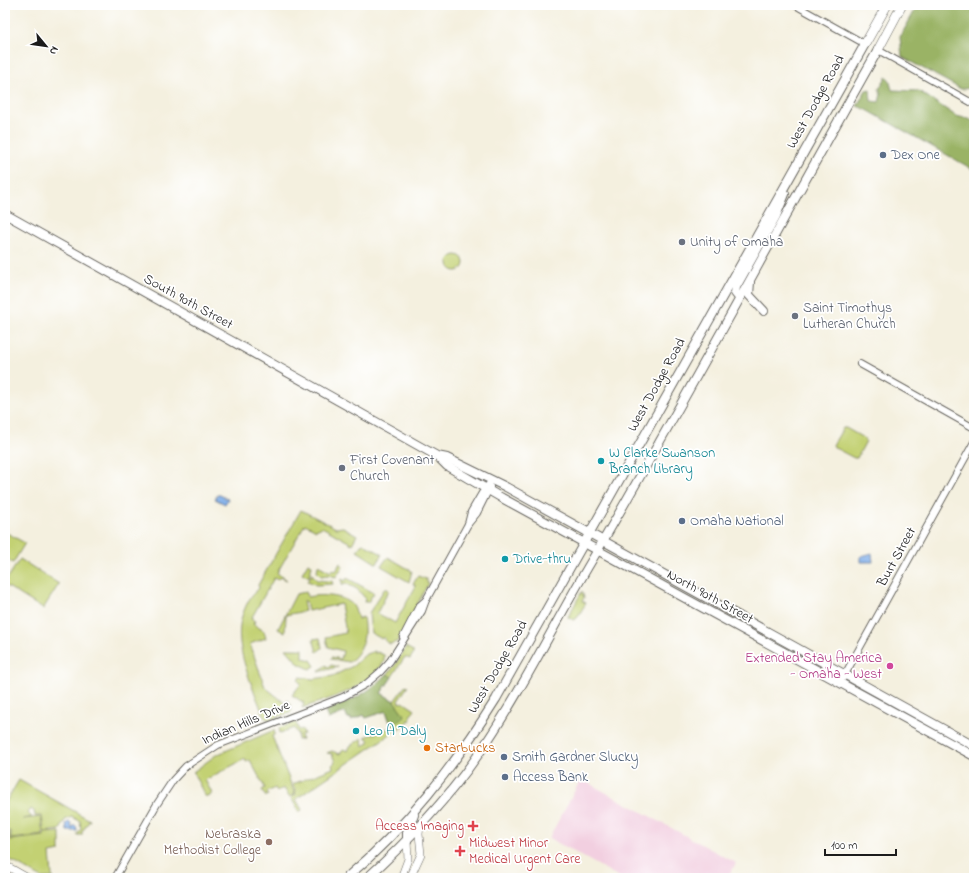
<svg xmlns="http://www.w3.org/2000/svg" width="979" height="883" font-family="'Indie Flower',sans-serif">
<rect width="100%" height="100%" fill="#fff"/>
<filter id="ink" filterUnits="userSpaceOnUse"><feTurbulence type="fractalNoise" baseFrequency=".025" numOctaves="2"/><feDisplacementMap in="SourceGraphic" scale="8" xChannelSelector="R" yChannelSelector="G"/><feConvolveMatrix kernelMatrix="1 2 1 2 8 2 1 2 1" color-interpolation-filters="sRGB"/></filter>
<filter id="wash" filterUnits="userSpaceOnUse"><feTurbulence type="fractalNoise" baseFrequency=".012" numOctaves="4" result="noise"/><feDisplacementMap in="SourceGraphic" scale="16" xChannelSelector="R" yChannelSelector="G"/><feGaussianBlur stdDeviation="0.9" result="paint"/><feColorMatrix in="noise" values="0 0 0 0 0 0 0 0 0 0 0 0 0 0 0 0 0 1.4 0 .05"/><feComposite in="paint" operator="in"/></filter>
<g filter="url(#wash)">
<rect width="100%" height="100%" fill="#f4f0df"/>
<!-- built -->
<path fill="#f2cfe0" d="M581,779L736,863L728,878H621L549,838Z"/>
<!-- green -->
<g fill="#c3d173" stroke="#707648">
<circle cx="456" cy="263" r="8"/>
<path d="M843,428H846L865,439L866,441L857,458H854L835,448L833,445Z"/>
<path d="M301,510L336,528L343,527L357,535L352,544L322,527L316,530L305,524L277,573L287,580L280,577L278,580L274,578L251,619L255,621L253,624L264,631L266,638L250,644L265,687L285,703L288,700L292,709L290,713L268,720L264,717C254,689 232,646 242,616C244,610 248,600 253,594C255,592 257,591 259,588L258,585Z"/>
<path d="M5,532L25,543L13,563L5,559Z"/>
<path d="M364,544L382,554L377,564L357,551L361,545Z"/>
<path d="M388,557L412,571L409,582L381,566Z"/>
<path d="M20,559L59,584L43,609L5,585V582Z"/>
<path d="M308,563L312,565L309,577L302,573Z"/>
<path d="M340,563L343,566L336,577L329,575L321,576L317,572L318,565L331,572L333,569L336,571Z"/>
<path d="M312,574L317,580L332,581L333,584L316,585L308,581Z"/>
<path d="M418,576L426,579L428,584L397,642L390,644L384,640L385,638L383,637L382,639L371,633L369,613L385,588L389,590L377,613L395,623L416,586L413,584Z"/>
<path d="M347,578L374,593L368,602H364L365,598L357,589L345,583L342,585V579L345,581Z"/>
<path d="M582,591L584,598L582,601L586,603L577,618L574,620L568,617Z"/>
<path d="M306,592L308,597C319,594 343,595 352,604C355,608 357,614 358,619L363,617C366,635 364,651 349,662L331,659L332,657L341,659L343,651L328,647L326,637L346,633L341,604L308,611L306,601H303L305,611L286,615L285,633L278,629L296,594Z"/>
<path d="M320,638L322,648L317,652L313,639Z"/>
<path d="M406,647L413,651V654L410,659L405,657L381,693L394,701L406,685L408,686L398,701L401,703L403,702L415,710L410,716L411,720L409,721L407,720L408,722L296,799L302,810L299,812L291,798L296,794L293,784L333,768L332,765L335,762L332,754L327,753L332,751L340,754L343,749L348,751L350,746L362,738L363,746L369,743L368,739L365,737L392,727L386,711L366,718L364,715L351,720V718H348L345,712L328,719L325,711C354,700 375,691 395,665C399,659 402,653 406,647Z"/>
<path d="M286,649H303V658L311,660L315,666L310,669L299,664Z"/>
<path d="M375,651V654L377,652L384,655V662C367,689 331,698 302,708L304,703L292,695L301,684L298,680L300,677L313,679L333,676L353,666L366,654Z"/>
<path d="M326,665L327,667L331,666V665L338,667L318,672Z"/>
<path d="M299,721L296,723L299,730L302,729L304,734L301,735L302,739L298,740V734L294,728L280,733L279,728Z"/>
<path d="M274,730L275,734L272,736L295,794L289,797L284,788L277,791L275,788L267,792L268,795L266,797L262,790L265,788L250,760L246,762L245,759L205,780L212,793L209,797L205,796L194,774L195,773L193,772L216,755Z"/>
<path d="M19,780L90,820L82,832V835H77L81,829L80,821L72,817L65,820L60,830L44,832L42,816H35L34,811L31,809L28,813L32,817L23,819L41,817L43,835L11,839V831H9L10,840L44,836V833L60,832V851L50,853L52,876L54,878H42L5,857V803Z"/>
</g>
<!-- forest -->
<g fill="#9ab365" stroke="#5b6840">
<path d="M918,5H974V88L961,89L902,57L900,37Z"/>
<path d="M886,77L889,79L892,90L919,91L956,116L969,119L974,122V170L867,110L857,106L866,90L870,89L871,101L879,102L881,94L879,89Z"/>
<path d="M387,674L392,677L381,693L394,701L405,716L395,724L391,725L386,711L366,718L364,715L351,720V718H348L345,712L328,719L325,711C352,700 366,695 387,674Z"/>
</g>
<!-- water -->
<g fill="#7dace7" stroke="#4c6482">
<path d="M218,494L228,499L225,504L215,499Z"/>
<path d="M872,553L873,562H861V556Z"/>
<path d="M68,822L71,823L72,829L73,826H76L77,831H67L66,824Z"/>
</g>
</g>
<g filter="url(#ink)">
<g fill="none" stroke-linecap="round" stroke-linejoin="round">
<defs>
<g id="tertiary">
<path d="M795,5L865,44"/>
<path d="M878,50L974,104"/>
<path d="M860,364L974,428"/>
<path d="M468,524L477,513L490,487"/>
<path d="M403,637L419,606L426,600"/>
<path d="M843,678L974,442"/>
<path d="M115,878L157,804L173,780L186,766L218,745L343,697L366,684L380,672L390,661L422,611L426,600L468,524L471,512L482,493L492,480"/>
</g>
<g id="secondary">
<path d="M5,865L28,878"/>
<path d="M401,878L408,859L407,841"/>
<path d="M410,878L421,854L419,834L420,827"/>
</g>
<g id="primary">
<path d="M5,214L437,456L447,466L502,498L974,756"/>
<path d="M437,456L447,458L506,487L974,746"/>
</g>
<g id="trunk">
<path d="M750,282L749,295L764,311"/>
<path d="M739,298L735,293L736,287L776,216L785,194"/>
<path d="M407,841V833L414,815"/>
<path d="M346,878C407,827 454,766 496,699L865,44"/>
<path d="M367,878C409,840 446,801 478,755C521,693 554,624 592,560C690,392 782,220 878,50"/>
</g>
<g id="motorway">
<path d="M865,44L887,5"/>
<path d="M878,50L902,5"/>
</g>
</defs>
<!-- tertiary casing -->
<use href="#tertiary" stroke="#686660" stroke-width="8"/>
<!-- secondary casing -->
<use href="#secondary" stroke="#686660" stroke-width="8"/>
<!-- primary casing -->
<use href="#primary" stroke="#686660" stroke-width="10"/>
<!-- trunk casing -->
<use href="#trunk" stroke="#686660" stroke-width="10"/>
<!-- motorway casing -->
<use href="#motorway" stroke="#686660" stroke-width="10"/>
<!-- tertiary -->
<use href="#tertiary" stroke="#fff" stroke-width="6"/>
<!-- secondary -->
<use href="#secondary" stroke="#fff" stroke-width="7"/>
<!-- primary -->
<use href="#primary" stroke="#fff" stroke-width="8"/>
<!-- trunk -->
<use href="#trunk" stroke="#fff" stroke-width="8"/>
<!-- motorway -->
<use href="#motorway" stroke="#fff" stroke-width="9"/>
</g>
</g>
<!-- markers -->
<g fill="#5c6f8a" stroke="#fff" stroke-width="1.5">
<circle cx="883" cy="155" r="4"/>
<circle cx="682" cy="521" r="4"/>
<circle cx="504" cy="757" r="4"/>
<circle cx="505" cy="777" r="4"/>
</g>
<g fill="#6b7280" stroke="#fff" stroke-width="1.5">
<circle cx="682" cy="242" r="4"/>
<circle cx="795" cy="316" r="4"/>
<circle cx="342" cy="468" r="4"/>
</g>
<g fill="#0f9aa8" stroke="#fff" stroke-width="1.5">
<circle cx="601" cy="461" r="4"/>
<circle cx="505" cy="559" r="4"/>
<circle cx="356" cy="731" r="4"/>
</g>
<circle fill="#d1479c" stroke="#fff" stroke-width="1.5" cx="890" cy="666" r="4"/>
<circle fill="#e8710a" stroke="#fff" stroke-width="1.5" cx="427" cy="748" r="4"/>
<g fill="#e0444e" stroke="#fff" stroke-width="1.5">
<path d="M471 820h4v4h4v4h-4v4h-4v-4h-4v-4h4z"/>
<path d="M458 845h4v4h4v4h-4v4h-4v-4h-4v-4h4z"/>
</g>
<circle fill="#8d6e63" stroke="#fff" stroke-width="1.5" cx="269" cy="842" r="4"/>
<g text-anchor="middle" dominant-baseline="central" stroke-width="3.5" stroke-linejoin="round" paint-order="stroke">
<!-- street labels -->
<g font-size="14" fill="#1c1c1c" stroke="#fff">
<text transform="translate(816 102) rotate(-61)">West Dodge Road</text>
<text transform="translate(188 302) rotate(29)">South 90th Street</text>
<text transform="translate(657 385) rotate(-61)">West Dodge Road</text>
<text transform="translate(897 557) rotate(-61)">Burt Street</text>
<text transform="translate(710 597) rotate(29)">North 90th Street</text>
<text transform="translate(498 667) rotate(-60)">West Dodge Road</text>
<text transform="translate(246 723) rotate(-23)">Indian Hills Drive</text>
</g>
<!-- service labels -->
<g font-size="14" fill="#4e5e75" stroke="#fff" text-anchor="start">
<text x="891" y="155">Dex One</text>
<text x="690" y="521">Omaha National</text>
<text x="512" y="757">Smith Gardner Slucky</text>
<text x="513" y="777">Access Bank</text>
</g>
<!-- worship labels -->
<g font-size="14" fill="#5b616d" stroke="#fff" text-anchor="start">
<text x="690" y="242">Unity of Omaha</text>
<text x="803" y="308">Saint Timothys<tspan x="803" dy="16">Lutheran Church</tspan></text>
<text x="350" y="460">First Covenant<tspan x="350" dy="16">Church</tspan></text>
</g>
<!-- culture labels -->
<g font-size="14" fill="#0d838f" stroke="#fff" text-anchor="start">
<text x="609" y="453">W Clarke Swanson<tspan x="609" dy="16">Branch Library</tspan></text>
<text x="513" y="559">Drive-thru</text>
<text x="364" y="731">Leo A Daly</text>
</g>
<!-- hotel labels -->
<g font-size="14" fill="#b23c85" stroke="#fff" text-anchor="end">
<text x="882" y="658">Extended Stay America<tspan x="882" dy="16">- Omaha - West</tspan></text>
</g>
<!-- food labels -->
<g font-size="14" fill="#c56008" stroke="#fff" text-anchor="start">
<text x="435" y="748">Starbucks</text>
</g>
<!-- health labels -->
<g font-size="14" fill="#be3a42" stroke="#fff" text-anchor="end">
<text x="464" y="826">Access Imaging</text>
<text x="469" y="843" text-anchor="start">Midwest Minor<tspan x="469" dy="16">Medical Urgent Care</tspan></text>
</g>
<!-- education labels -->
<g font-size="14" fill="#785e54" stroke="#fff" text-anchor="end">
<text x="261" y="834">Nebraska<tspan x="261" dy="16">Methodist College</tspan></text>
</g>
</g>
<!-- margin -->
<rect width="979" height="883" fill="none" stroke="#fff" stroke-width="20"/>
<!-- north arrow -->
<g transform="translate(46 46) rotate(119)" stroke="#ffffff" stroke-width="3" paint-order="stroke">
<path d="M0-3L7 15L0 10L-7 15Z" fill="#1c1c1c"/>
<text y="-6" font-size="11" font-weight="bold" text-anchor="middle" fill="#1c1c1c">N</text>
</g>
<!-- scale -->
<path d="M825 849v6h71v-6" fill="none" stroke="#1c1c1c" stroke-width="2"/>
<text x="831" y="849" font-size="12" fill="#1c1c1c" stroke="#ffffff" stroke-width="3" paint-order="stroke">100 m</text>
</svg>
